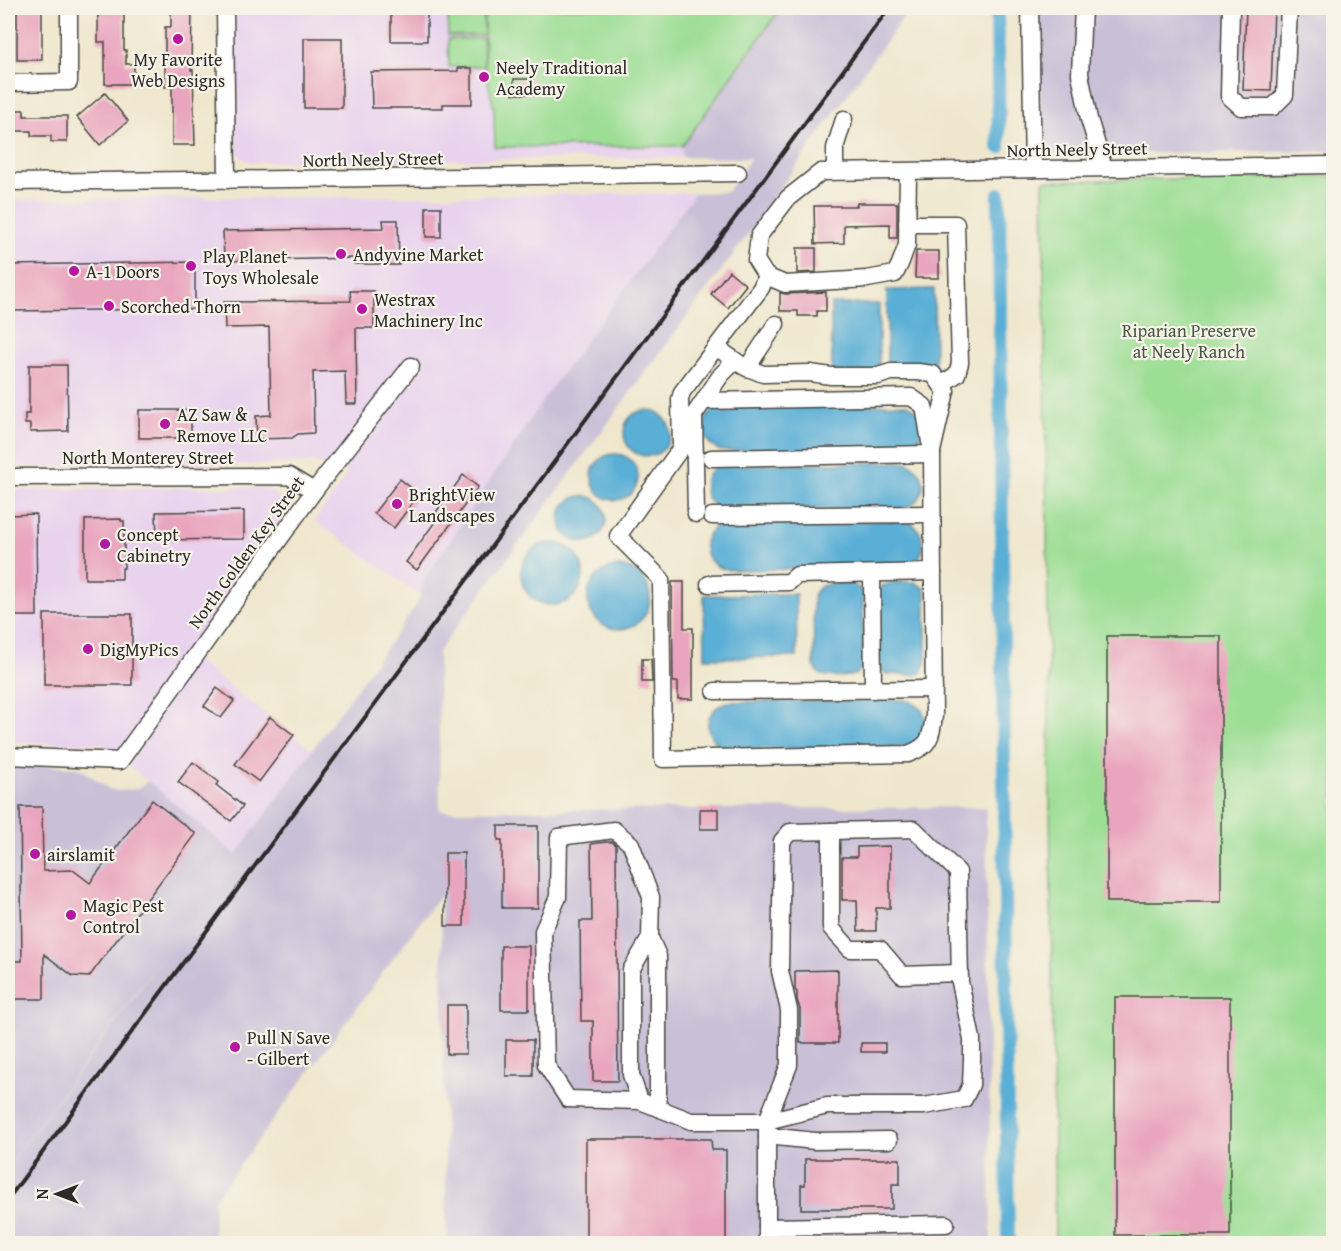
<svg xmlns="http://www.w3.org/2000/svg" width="1341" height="1251" font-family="'Gentium Book Plus',serif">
<rect width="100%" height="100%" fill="#f7f3e8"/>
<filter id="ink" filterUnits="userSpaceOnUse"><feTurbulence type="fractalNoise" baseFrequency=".0167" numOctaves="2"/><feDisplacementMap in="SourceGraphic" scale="12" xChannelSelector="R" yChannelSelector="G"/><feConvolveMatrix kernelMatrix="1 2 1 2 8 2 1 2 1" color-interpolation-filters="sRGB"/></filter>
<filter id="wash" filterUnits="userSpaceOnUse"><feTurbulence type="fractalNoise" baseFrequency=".008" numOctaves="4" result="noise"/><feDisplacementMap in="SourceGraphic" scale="24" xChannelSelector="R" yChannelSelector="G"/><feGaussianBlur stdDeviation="1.35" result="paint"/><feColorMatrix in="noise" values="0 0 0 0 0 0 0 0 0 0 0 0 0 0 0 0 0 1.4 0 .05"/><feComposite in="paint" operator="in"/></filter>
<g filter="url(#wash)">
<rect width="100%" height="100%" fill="#efe7cd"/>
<!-- built -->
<g fill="#e8d2ee">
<path d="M235,8H781L683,146L682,157L251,162L243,159L237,152Z"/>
<path d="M695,193L426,577L420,595L315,521L348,472L311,462L282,464L8,467V200Z"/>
<path d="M249,487L263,488L274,493L280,499L284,516L282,523L187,653L312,750L236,856L102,743L80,744L8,742V490Z"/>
</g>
<!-- industrial -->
<g fill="#c9bfd7" fill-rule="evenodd">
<path d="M781,8H910L762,213L763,214L438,652L440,811L986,807L991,1243H447L441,894L213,1201L214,1243H8V765L61,766L81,769L109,789L118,791L137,789L148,781L236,855L417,605L426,577L550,390L695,193L727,192L751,158L682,157V146ZM169,948L131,1001L12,1162V1161Z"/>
<path d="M1039,8H1333V151L1041,154Z"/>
</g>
<!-- green -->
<g fill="#9dde95" stroke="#648460" stroke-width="1.5">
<path d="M448,8H483L484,35L448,36Z"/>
<path d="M484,8H781L682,146L495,147L494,108L485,69Z"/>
<path d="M483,38L484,66L449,67L448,39Z"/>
<path d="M1333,177V1243H1055L1043,181Z"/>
</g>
<!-- water -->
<g fill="#5aafd6" stroke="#426d80" stroke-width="1.5">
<path d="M934,289L935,368H887V290Z"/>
<path d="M831,304H879V372H832Z"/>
<path d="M907,404L917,411L922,430L920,436L911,447L721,451C700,442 698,421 716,407Z"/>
<circle cx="647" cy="433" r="23"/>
<circle cx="615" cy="477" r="23"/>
<path d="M907,462C929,474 928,498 906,508L721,510C701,500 699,479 717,465Z"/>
<circle cx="583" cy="519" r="23"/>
<path d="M908,521C923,529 930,550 914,562C910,565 905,566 901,568L729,570C700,566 696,533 724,522Z"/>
<circle cx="552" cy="574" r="31"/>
<circle cx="619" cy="598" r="31"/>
<path d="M915,582L924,588L926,594V664L921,673L915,675L887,674L879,668L878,590C887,580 903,583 915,582Z"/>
<path d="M852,584L861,590L863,595V665L857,674C850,677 826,678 820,674C816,671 816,669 814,665L813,596C819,580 837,584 852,584Z"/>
<path d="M796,594L797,657L705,658L704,595Z"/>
<path d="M905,700C923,704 933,722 921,738C919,741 913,744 909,747L732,749C703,745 699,712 727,702Z"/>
</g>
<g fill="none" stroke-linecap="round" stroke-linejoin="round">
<!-- canal -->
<g stroke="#5aafd6" stroke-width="14">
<path d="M997,8L999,147"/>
<path d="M999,194L1008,1244"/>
</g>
</g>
<g id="blocks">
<!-- building -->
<g fill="#e9a4be">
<rect x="17" y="8" width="25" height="52"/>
<path d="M171,8H192L191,70H193L195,145H172V87H165V27H171Z"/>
<rect x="391" y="8" width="36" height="33"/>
<path d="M1246,8H1274L1271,91L1243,90Z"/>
<path d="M98,9H124V50H126V64H134V84H105V42H98Z"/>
<rect x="304" y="38" width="38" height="70"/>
<path d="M458,68H472V104H443V108H372L371,72L458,71Z"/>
<path d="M514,79H533V94H513Z"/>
<path d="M105,93L128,121L100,145L77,117Z"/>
<path d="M8,110H24V116H67V142H51V136H31V131H8Z"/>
<path d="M857,203H897V238H890V224L844,225V243L815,244L814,206H857Z"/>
<rect x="426" y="207" width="15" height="30"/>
<path d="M383,220H398L399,265H384V264H354V258L224,261L223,231L384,228Z"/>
<path d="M797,248H816V272L797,273Z"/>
<path d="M916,251H939V278H915Z"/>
<path d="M195,262V309L8,311V265Z"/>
<path d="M729,271L746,285L728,308L711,294Z"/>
<path d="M350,291H374V328H356L357,404H346L345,371L313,372L314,433L298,434L292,438L257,439L256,416L271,415L269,327L225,328L224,302L351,301Z"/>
<path d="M826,292V311H817V316H798V311H780V293L786,294Z"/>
<path d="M29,365H67L68,431L30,432V424H25V414H29Z"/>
<rect x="139" y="410" width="52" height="28"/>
<path d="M463,475L478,487L417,570L406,562L440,515L436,512Z"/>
<path d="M400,479L419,494L394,528L374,513Z"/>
<path d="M244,511V539L157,540L156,512Z"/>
<path d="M36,514L37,616H8V515Z"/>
<path d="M121,519V521H124V568H122V579H85V520Z"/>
<path d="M672,582H684V628H693V699H678V682H673Z"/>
<rect x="44" y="614" width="88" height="71"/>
<rect x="1107" y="636" width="114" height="266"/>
<path d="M642,659H651L652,682H642Z"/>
<path d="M217,688L234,701L221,718L204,706Z"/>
<path d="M270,717L294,735L259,782L235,764Z"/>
<path d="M193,762L219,782L216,785L243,806L231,821L178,782Z"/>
<path d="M152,800L196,834L89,977L73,976L44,954V999H8V961H22L20,807H42L43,871L73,870L90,883Z"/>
<rect x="700" y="809" width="18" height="20"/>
<path d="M498,826H538V908H502V840H498Z"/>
<path d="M606,842H612L616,845L618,1081H593V1021H581L580,921H592L591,844Z"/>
<path d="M890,846V908H876V931H858L857,900H842V857H857V847Z"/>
<rect x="445" y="853" width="19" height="73"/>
<rect x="501" y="946" width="28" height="64"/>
<path d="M838,970V1043H800V1009L797,1000V992L795,990V971Z"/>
<rect x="1115" y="997" width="115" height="238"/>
<rect x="447" y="1005" width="19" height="49"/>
<rect x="506" y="1040" width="27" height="36"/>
<rect x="861" y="1043" width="24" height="9"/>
<path d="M586,1139H711L712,1150H726V1243H586Z"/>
<path d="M805,1159H900V1184H892V1209H801V1185H805Z"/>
</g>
</g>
</g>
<g filter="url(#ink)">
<use href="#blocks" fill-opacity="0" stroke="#484743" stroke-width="1.5"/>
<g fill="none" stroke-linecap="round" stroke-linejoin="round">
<defs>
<g id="minor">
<path d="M225,8L227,180"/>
<path d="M1030,8L1033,169"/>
<path d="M1083,8L1080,74L1089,119L1104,168"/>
<path d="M1231,8L1229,96L1241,107H1273L1285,95L1289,8"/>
<path d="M8,83L69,82V8"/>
<path d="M835,171V148L844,119"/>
<path d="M908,171L907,245L900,264L895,274L867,279L785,284L766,276L756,260L759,236L788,198L821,172L1334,165"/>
<path d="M8,182L465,177L738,173"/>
<path d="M907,224H956L960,363L957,374L941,385"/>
<path d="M716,347L743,366L763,374L810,373L831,376H878L891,372H918L933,374L946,391L932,451L934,716C931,738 930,746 908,754L663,759L661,579L618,536L681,448L680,399L682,392L761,288L766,276"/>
<path d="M747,368L776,324"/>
<path d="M704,401L911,397L924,406L930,442"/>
<path d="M711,458L932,454"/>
<path d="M8,477L289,476L314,491"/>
<path d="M696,514L694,415L721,375L735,361"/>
<path d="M712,516L932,514"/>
<path d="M872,574L873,690"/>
<path d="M709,584L789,582L797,575L933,572"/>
<path d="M715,691L934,689"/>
<path d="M8,756L120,761L314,491L411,366"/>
<path d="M831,831V928L850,949H880L902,975L959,973"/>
<path d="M650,938L658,956V1108"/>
<path d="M640,1101L631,1075V970L650,938L651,897L631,844L614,830L559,837L558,897L543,931L546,1065L568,1099L640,1101L691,1121H767L827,1106H924L964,1099L971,1085L972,1059V1039L960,982L958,872L914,829L790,832L782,841L780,971L789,1010V1065L767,1121V1244"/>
<path d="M767,1136L815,1141L889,1140"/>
<path d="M767,1227L946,1224"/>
</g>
</defs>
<!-- minor casing -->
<use href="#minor" stroke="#484743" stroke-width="19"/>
<!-- minor -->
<use href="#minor" stroke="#fff" stroke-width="16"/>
<!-- rail -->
<path stroke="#2b2b2b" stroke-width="4" d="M8,1199L766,176L889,8"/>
</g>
</g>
<!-- markers -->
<g fill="#b5179e" stroke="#f7f3e8" stroke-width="2">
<circle cx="178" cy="39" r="6"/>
<circle cx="484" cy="77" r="6"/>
<circle cx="341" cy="254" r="6"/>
<circle cx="191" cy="266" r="6"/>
<circle cx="74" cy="271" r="6"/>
<circle cx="109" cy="306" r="6"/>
<circle cx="362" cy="309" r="6"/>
<circle cx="165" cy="424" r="6"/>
<circle cx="397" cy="504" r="6"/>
<circle cx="105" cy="544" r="6"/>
<circle cx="88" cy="649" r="6"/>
<circle cx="35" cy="854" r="6"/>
<circle cx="71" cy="915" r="6"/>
<circle cx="235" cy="1047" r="6"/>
</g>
<g text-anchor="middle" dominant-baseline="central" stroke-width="4.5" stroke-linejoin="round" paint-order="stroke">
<!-- poi labels -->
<g font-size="18" fill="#2b2b2b" stroke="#f7f3e8" text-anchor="start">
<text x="178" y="59" text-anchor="middle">My Favorite<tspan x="178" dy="21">Web Designs</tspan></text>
<text x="496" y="67">Neely Traditional<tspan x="496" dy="21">Academy</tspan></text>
<text x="353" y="254">Andyvine Market</text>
<text x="203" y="256">Play Planet<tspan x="203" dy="21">Toys Wholesale</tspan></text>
<text x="86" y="271">A-1 Doors</text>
<text x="374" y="299">Westrax<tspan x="374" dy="21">Machinery Inc</tspan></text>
<text x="121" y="306">Scorched Thorn</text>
<text x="177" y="414">AZ Saw &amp;<tspan x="177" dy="21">Remove LLC</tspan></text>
<text x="409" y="494">BrightView<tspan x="409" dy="21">Landscapes</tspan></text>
<text x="117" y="534">Concept<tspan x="117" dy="21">Cabinetry</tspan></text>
<text x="100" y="649">DigMyPics</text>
<text x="47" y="854">airslamit</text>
<text x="83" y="905">Magic Pest<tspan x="83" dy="21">Control</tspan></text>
<text x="247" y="1037">Pull N Save<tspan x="247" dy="21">- Gilbert</tspan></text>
</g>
<!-- street labels -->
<g font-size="18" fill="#2b2b2b" stroke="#f7f3e8">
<text transform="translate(1077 149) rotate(-1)">North Neely Street</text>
<text transform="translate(373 159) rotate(-1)">North Neely Street</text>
<text x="148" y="457">North Monterey Street</text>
<text transform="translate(246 552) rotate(-54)">North Golden Key Street</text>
</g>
<!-- park labels -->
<g font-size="18" fill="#485846" stroke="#f7f3e8">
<text x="1189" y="330">Riparian Preserve<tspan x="1189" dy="21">at Neely Ranch</tspan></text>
</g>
</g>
<!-- margin -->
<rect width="1341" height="1251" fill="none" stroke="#f7f3e8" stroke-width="30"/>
<!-- north arrow -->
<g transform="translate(57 1194) rotate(270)" stroke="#f7f3e8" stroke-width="4.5" paint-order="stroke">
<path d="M0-4.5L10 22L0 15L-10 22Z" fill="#2b2b2b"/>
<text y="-9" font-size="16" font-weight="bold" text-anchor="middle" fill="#2b2b2b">N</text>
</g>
</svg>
